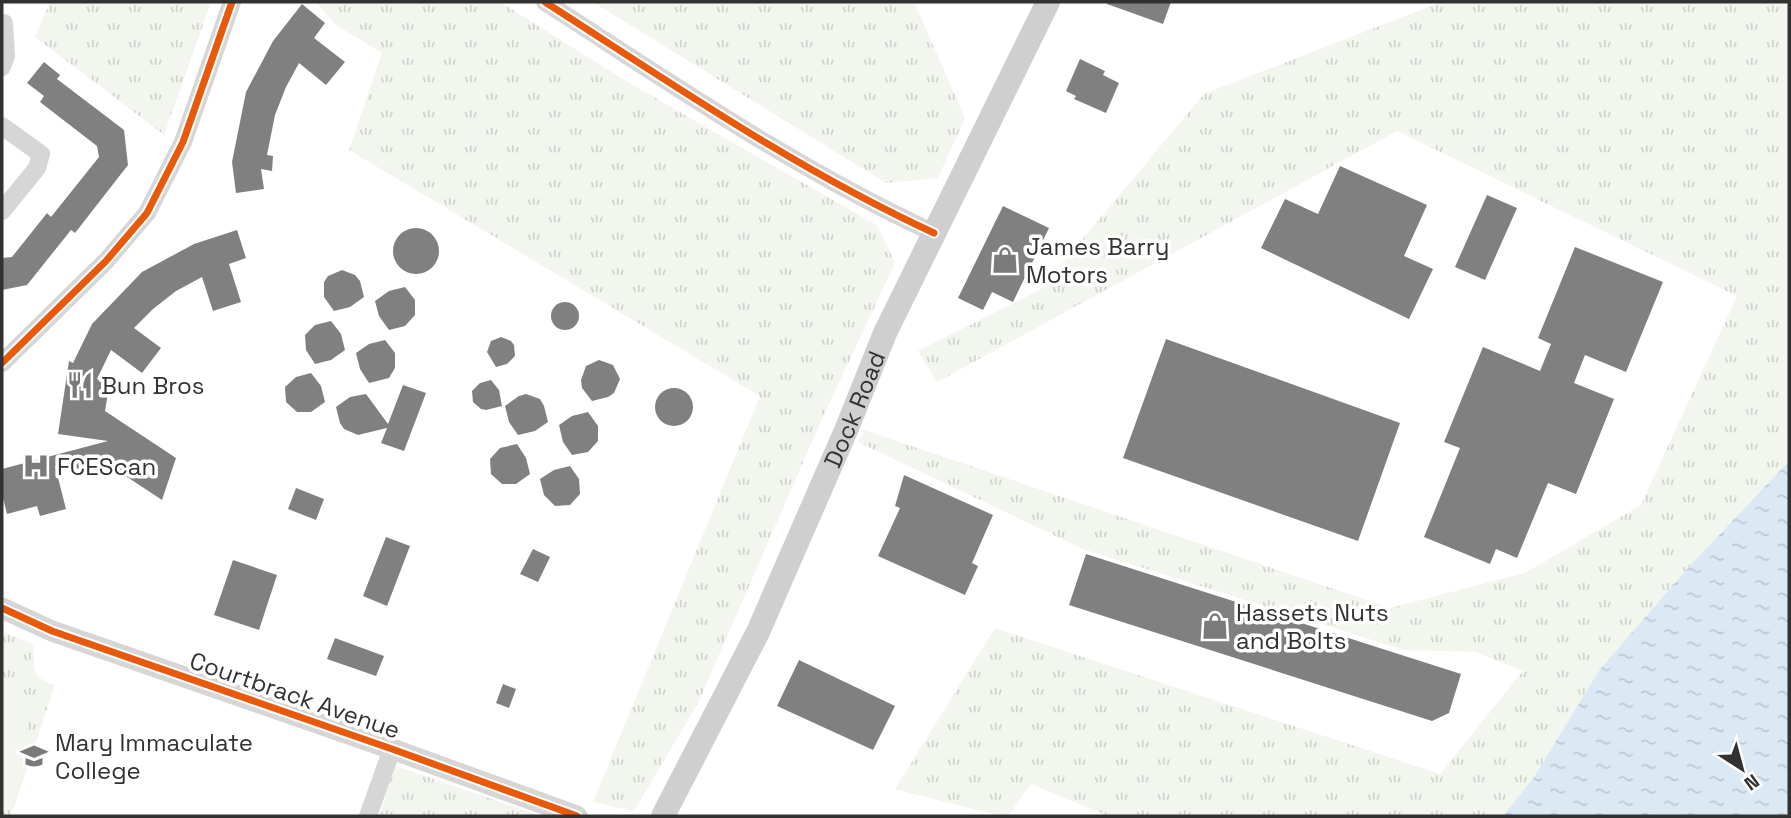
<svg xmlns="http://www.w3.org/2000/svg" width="1791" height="818" font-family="'Space Grotesk',sans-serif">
<defs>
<pattern id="grass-tufts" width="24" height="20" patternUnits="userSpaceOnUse" patternTransform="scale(1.75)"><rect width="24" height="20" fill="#f2f6ee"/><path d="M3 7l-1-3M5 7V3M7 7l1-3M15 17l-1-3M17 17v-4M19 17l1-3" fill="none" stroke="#d0d3cd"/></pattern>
<pattern id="water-ripples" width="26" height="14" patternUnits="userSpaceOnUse" patternTransform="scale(1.75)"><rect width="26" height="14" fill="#dbe9f4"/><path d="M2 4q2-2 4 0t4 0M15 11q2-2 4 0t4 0" fill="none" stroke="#bcc8d2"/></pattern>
</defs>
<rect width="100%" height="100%" fill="#fff"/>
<!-- grass -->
<g fill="url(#grass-tufts)">
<path d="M50,2H211L164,135L35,37Z"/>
<path d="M315,2H500L626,81L878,226L895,263L821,421L698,703L634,811L593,802L760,396L349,150L382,53L336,25Z"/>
<path d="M593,2H914L965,118L938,178L886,183Z"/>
<path d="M1441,2H1789V461L1687,569L1600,669L1534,777L1503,816H1108L1031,784L1008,816H1000L895,789L995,628L1440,774L1523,671L1476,652L1404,650L1083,549L858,442L864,430L1390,608L1525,573L1641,505L1737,296L1397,131L937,382L918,351L1040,290L1204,94Z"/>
<path d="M2,631L33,644C34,666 30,678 55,685L14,807L9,816H2V793L10,795L31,704L2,697Z"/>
<path d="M395,766H396L541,816H379Z"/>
</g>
<!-- park -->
<path fill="#f2f6ee" d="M2,697L32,704L11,795L2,793Z"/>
<!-- water -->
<path fill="url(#water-ripples)" d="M1789,461V816H1503L1534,777L1600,669L1687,569Z"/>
<!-- building -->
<g fill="#808080">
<path d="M1107,2H1171L1163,24L1107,4Z"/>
<path d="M302,4L325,23L314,38L345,62L326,85L299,63L286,87L275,115L267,155L273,156L272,171L261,169L264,189L236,193L232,162L246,92L273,41Z"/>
<path d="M1080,59L1105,71L1103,75L1119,83L1106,113L1074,99L1076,96L1066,91Z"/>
<path d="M44,62L60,75L57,79L124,130L128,165L75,233L71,230L27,285L2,290V258L12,257L47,213L51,217L99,157L97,146L40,102L44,96L27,83Z"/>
<path d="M1340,166L1427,205L1404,256L1433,269L1409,319L1261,248L1285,199L1318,214Z"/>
<path d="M1487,195L1517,208L1485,280L1455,267Z"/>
<path d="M1003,206L1049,228L1013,302L992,292L983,310L958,298Z"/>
<circle cx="416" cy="251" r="23"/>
<path d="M237,230L246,258L229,264L241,302L213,311L202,277L176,291L153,309L134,328L161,348L142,373L111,350L97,379L109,387L105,411L176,458L162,500L100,459L91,465L80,469L55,466L66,509L40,516L37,506L7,514L2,494V469L108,441L58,434L69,361L73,363L92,324L142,272L194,244Z"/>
<path d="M1575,247L1663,282L1626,372L1585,355L1574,383L1614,399L1576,494L1548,483L1517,558L1496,549L1490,564L1424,537L1460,448L1444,442L1483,347L1540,371L1551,344L1538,338Z"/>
<path d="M342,270L355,275L360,281L364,297L350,307L334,311L324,297V282L328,276Z"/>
<path d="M405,287L415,300V315L405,326L389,330L379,316L375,301L389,291Z"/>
<circle cx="565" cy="316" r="14"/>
<path d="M331,321L341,334L345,350L331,360L315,364L306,350L305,335L315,325Z"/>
<path d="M501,337L511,341L514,345L515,356L507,364L496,367L487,352L491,341Z"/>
<path d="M1166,339L1400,423L1358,541L1123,458Z"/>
<path d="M385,340L395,353V368L389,378L369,383L360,369L356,353L369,344Z"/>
<path d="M599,360L613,365L620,379L614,393L608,397L592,401L582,388L581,380L586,366Z"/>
<path d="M311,373L321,386L325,402L311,412H297L286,402L285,387L296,377Z"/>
<path d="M491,380L499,390L502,406L486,410L481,409L473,402L472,391L480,383Z"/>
<path d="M403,385L426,393L404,451L381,443L387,428L358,435L344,429L340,423L336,407L350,397L366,394L388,424Z"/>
<circle cx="674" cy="407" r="19"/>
<path d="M526,394L540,399L544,406L548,422L535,431L518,435L509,422L505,406L519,396Z"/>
<path d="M588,412L598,426V441L588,452L572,455L563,442L559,425L572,416Z"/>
<path d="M517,444L526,458L530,474L516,484H502L491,474L490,459L500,448Z"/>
<path d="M570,466L579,479L580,494L570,505L555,506L544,495L540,479L554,470Z"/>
<path d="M904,475L993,515L972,563L978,566L965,595L878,556L900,508L895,506Z"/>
<path d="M296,488L324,499L316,520L288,509Z"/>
<path d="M386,537L410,546L387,606L363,596Z"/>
<path d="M533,549L550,557L538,582L520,574Z"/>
<path d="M1086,554L1461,674L1449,713L1432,721L1069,605Z"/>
<path d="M233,560L277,575L259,630L214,615Z"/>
<path d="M335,638L384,656L376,676L327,659Z"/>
<path d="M799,660L895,706L873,750L777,706Z"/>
<path d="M503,684L516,689L509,708L496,703Z"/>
</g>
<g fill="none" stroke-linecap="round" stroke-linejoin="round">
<!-- minor -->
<g stroke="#d6d6d6" stroke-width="18">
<path d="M545,2C671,83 797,170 934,233"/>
<path d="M2,23H4L6,56L2,67"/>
<path d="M2,126L41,154L37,168L2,211"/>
<path d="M2,363L106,261L147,213L183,142L232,2"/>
<path d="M368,816L392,749"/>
</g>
<!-- tertiary -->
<path stroke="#d6d6d6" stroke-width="21" d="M2,608L52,631L392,749L577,816"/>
<!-- secondary -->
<path stroke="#cfcfcf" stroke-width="24" id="s1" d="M663,816L758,632L847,428L885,333L1048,2"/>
<defs>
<g id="cycleway">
<path d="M545,2C671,83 797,170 934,233"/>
<path d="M2,363L106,261L147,213L183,142L232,2"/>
<path d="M2,608L52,631L392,749L577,816"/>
</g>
</defs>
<!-- cycleway casing -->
<use href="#cycleway" stroke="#fff" stroke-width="11"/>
<!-- cycleway -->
<use href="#cycleway" stroke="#e8590c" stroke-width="7"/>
</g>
<!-- icons -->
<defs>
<symbol id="shop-bare" viewBox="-9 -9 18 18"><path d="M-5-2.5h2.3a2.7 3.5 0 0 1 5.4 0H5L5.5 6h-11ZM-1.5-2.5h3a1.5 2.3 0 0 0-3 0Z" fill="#7a7a7a" stroke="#fff" stroke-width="2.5" paint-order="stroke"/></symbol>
<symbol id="restaurant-bare" viewBox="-9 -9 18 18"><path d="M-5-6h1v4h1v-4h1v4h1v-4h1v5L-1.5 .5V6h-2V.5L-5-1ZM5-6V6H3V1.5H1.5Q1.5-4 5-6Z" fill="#7a7a7a" stroke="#fff" stroke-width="2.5" paint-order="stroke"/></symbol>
<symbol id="hospital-bare" viewBox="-9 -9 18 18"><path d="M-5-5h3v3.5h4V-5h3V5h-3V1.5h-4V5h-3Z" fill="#7a7a7a" stroke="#fff" stroke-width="2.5" paint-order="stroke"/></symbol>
<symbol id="university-bare" viewBox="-9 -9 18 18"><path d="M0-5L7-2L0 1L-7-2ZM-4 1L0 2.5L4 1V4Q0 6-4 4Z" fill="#7a7a7a" stroke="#fff" stroke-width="2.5" paint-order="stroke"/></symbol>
</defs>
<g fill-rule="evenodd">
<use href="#shop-bare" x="986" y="241" width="38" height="38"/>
<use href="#restaurant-bare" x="61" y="366" width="38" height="38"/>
<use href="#hospital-bare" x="17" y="447" width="38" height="38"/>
<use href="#shop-bare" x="1196" y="607" width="38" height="38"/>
<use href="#university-bare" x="15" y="737" width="38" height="38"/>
</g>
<g text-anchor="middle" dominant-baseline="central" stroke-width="7" stroke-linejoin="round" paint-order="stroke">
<!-- poi labels -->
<g font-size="24" fill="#323232" stroke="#fff" text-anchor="start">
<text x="1026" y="246">James Barry<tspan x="1026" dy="28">Motors</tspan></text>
<text x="101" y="385">Bun Bros</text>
<text x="57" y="466">FCEScan</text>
<text x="1236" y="612">Hassets Nuts<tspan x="1236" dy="28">and Bolts</tspan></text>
<text x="55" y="742">Mary Immaculate<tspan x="55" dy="28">College</tspan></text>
</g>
<!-- street labels -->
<g font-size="24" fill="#323232" stroke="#fff">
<text stroke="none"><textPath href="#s1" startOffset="450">Dock Road</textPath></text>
<text transform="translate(295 695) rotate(19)">Courtbrack Avenue</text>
</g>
</g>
<!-- border -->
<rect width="1791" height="818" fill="none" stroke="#323232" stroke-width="7"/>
<!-- north arrow -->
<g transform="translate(1742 769) rotate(144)" stroke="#ffffff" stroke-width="5" paint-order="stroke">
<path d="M0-5L12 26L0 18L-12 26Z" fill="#323232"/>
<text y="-10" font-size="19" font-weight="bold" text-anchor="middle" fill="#323232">N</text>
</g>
</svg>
